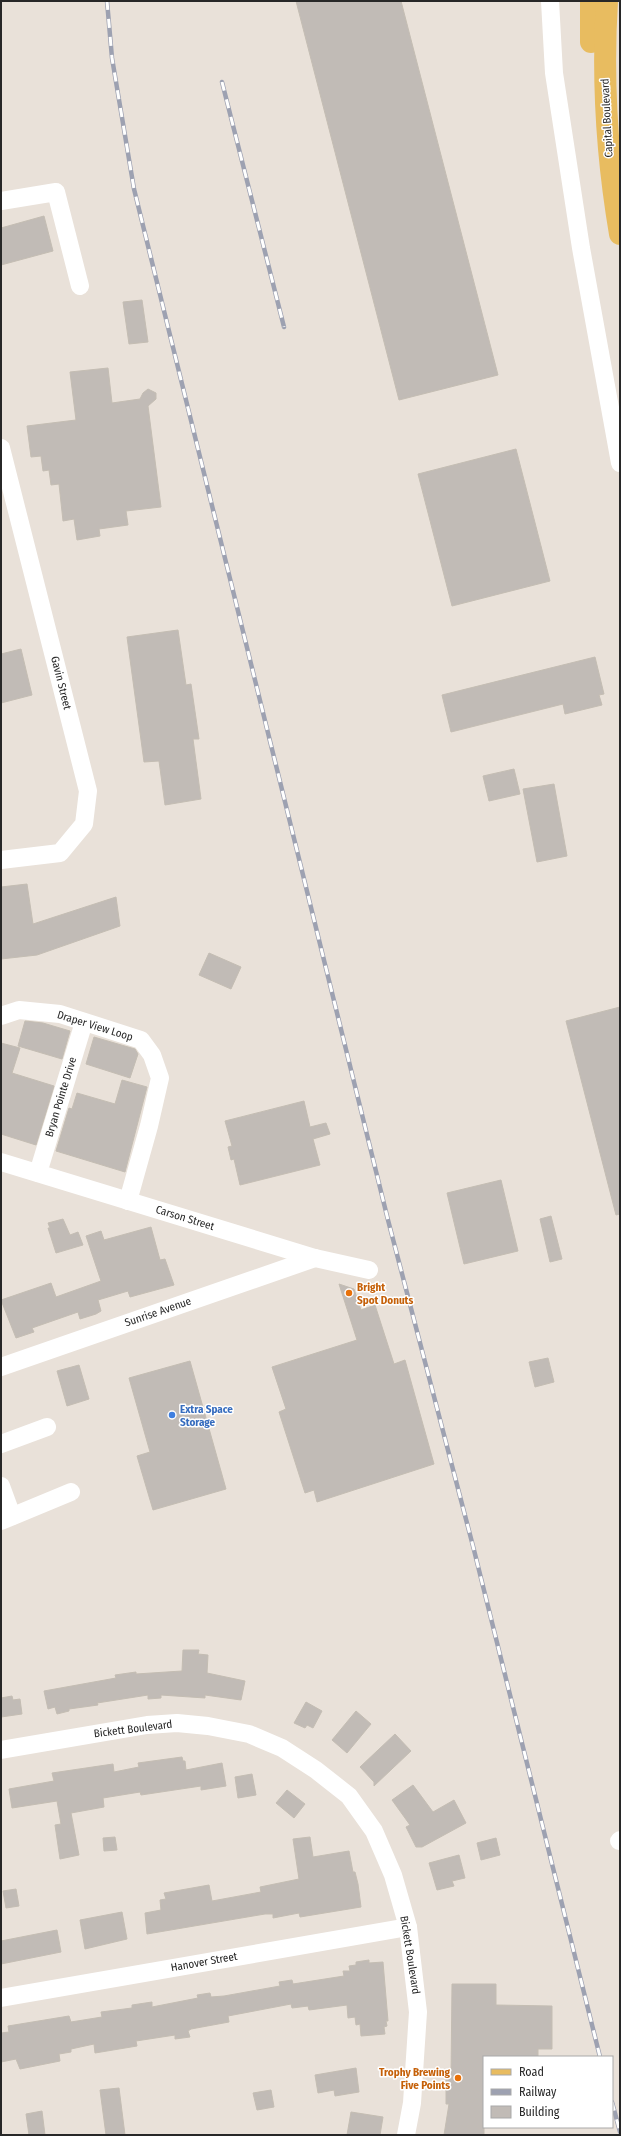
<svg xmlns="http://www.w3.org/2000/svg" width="621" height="2136" font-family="'Fira Sans Condensed',sans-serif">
<rect width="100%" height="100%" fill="#e9e1d9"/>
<!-- building -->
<g fill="#c1bbb6" stroke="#c4bdb3">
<path d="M296,1H401L498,375L399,400Z"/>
<path d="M44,216L53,251L1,265V228Z"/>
<path d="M142,300L148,342L129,344L123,302Z"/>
<path d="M108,368L112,403L140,399L143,393L148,389L156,393V399L148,406L161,507L126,511L128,525L99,529L100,536L77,540L74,519L63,521L59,484L51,485L49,470L43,471L41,456L31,457L27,426L76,420L70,372Z"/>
<path d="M516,449L550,581L452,606L418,474Z"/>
<path d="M178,630L186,685L191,684L199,739H193L201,799L165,805L159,761L144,762L127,637Z"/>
<path d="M21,649L32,695L1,703V654Z"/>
<path d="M595,657L604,694L599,695L602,705L565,714L563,704L451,732L442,695Z"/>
<path d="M514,769L520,794L489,801L483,776Z"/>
<path d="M554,784L567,856L537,862L523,789Z"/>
<path d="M27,884L33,924L116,897L120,926L37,955L1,959V887Z"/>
<path d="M209,953L241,967L231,989L199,975Z"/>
<path d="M620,1007V1214L616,1215L566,1021Z"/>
<path d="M25,1021L43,1023L70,1031L62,1059L18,1046Z"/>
<path d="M94,1037L135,1049L138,1054L130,1078L86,1064Z"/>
<path d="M1,1043L20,1048L12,1073L54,1086L36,1145L1,1134Z"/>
<path d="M122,1080L147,1087L125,1172L56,1151L69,1108L72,1109L77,1093L115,1104Z"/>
<path d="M304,1101L310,1127L326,1123L330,1134L313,1139L320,1165L240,1185L234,1159L231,1160L228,1147L232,1146L225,1121Z"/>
<path d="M501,1180L518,1251L464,1264L447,1193Z"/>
<path d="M551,1216L562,1259L550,1262L540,1219Z"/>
<path d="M63,1219L70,1235L78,1232L83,1245L56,1253L48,1228H50L48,1223Z"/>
<path d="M151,1227L160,1260L165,1259L174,1285L130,1297L128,1291L98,1300L101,1311L96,1314L80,1319L78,1312L32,1328L34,1332L16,1338L1,1300L51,1283L56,1297L101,1281L86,1236L101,1231L104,1240Z"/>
<path d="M339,1284L354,1289L361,1310L375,1305L394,1364L405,1360L434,1464L317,1502L314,1490L305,1493L279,1412L286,1409L272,1367L357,1340Z"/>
<path d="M548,1358L554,1382L535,1387L529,1362Z"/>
<path d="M190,1361L226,1489L153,1510L137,1456L150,1452L129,1378Z"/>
<path d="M79,1365L89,1399L67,1406L57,1371Z"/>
<path d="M183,1650H199L198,1654L208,1655L207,1673L245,1681L241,1700L205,1695V1698L161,1695V1698L148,1699V1695L97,1703L98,1705L69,1709V1711L57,1714L55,1707L48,1709L44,1691L116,1678L115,1675L136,1672V1674L182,1671Z"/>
<path d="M12,1696L13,1700L20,1699L22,1714L1,1717V1698Z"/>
<path d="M306,1702L322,1711L313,1728L307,1725L305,1728L294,1723Z"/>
<path d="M356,1711L371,1724L347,1753L332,1740Z"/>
<path d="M395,1734L411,1751L374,1786V1782L360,1767Z"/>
<path d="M182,1757L183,1761H185L186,1770L222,1763L226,1786L201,1790V1786L141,1795L140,1792L103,1798L104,1807L71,1813L79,1855L60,1859L55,1825L61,1824L57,1801L12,1808L9,1789L54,1781L52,1773L113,1764L114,1772L139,1767L138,1763Z"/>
<path d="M252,1774L256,1795L238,1798L235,1777Z"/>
<path d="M413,1785L433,1812L454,1800L466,1823L422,1847H416L406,1827L410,1825L392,1800Z"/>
<path d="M287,1790L305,1804L294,1818L276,1803Z"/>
<path d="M115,1837L117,1850L104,1851L103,1838Z"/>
<path d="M310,1837L313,1857L349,1851L353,1872H355L358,1884L361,1907L300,1917L299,1913L273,1918V1914H265L147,1934L145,1913L161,1910L160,1900L166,1899L164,1893L209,1885L212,1901L261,1892L260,1887L299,1879L293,1839Z"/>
<path d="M496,1838L500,1855L481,1860L477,1843Z"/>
<path d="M459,1855L465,1878L452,1881L454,1886L437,1890L429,1863Z"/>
<path d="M16,1889L19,1906L6,1908L3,1891Z"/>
<path d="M122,1912L127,1939L85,1949L80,1920Z"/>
<path d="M57,1930L61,1952L1,1964V1941Z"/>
<path d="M369,1960V1963L383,1962L388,2021H386L387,2026L384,2027L385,2034L361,2036L360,2024L356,2025L355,2017L348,2018L347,2005L309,2010L308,2006L292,2008L291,2004L228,2016L229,2022L191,2029L188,2031L190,2037L175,2039V2035L136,2041L137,2046L95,2053L94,2044L71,2049V2052L59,2054L60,2061L20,2069L16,2059L1,2062V2033L9,2032L8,2026L69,2016L71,2022L102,2017L101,2012L132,2008V2005L152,2002V2007L198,1998L197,1995L210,1993L211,1997L224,1996L280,1986L279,1982L292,1980L293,1984L344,1976L343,1971H350L349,1966L356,1965V1962Z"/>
<path d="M452,1984H496V2005L552,2006V2049H538V2057H484V2135H444L449,2104H446V2077H451Z"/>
<path d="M356,2068L359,2092L335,2096L334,2090L318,2093L315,2075Z"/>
<path d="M119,2088L125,2135H106L100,2090Z"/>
<path d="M271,2090L274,2107L257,2110L253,2093Z"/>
<path d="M42,2111L45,2135H29L26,2114Z"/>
<path d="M351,2112L383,2117L380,2135H347Z"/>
</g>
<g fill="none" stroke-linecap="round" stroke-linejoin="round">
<!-- minor -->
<g stroke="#fff" stroke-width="18">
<path d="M550,1L554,73L581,248L620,463"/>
<path d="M1,201L56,192L80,286"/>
<path d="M1,448L88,791L84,824L60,853L1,860"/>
<path d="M1,1016L19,1010L60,1014L141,1040L152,1055L160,1078L149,1126L128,1201"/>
<path d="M1,1162L315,1258L369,1270"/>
<path d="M38,1173L84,1022"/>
<path d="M1,1367L315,1258"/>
<path d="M1,1444L47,1427"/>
<path d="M1,1486L12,1516"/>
<path d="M1,1521L71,1492"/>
<path d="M1,1750L147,1725L177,1723L208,1726L249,1734L282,1748L316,1770L349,1796L374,1831L393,1875L408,1927L418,2012L412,2103L406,2135"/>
<path d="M619,1841L620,1840"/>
<path d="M1,1998L408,1927"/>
</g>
<!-- major -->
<g stroke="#e8bc60" stroke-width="22">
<path d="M591,1V42"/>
<path d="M607,1C602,80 607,157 620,234"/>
</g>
<defs>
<g id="rail">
<path d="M107,1L112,58L134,189L388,1220L474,1550L600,2057"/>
<path d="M222,82L284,327"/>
<path d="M612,2102L620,2132"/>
</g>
</defs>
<!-- rail casing -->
<use href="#rail" stroke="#9da1b1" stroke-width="4.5"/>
<!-- rail -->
<use href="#rail" stroke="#fff" stroke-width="3" stroke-dasharray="9" stroke-linecap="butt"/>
</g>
<!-- markers -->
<g fill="#e8710a" stroke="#fff" stroke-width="1.5">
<circle cx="349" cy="1293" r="4"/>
<circle cx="458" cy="2078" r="4"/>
</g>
<circle fill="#3f7fe0" stroke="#fff" stroke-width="1.5" cx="172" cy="1415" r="4"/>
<g text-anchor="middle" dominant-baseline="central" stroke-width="3" stroke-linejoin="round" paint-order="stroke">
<!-- street labels -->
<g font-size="11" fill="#272727" stroke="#fff">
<text transform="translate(607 118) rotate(-93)">Capital Boulevard</text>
<text transform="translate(61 683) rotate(76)">Gavin Street</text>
<text transform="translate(95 1026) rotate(17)">Draper View Loop</text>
<text transform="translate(61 1097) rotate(-73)">Bryan Pointe Drive</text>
<text transform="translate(185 1218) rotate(17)">Carson Street</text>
<text transform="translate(158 1312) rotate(-19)">Sunrise Avenue</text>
<text transform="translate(133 1729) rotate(-7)">Bickett Boulevard</text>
<text transform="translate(410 1955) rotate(81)">Bickett Boulevard</text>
<text transform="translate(204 1962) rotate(-10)">Hanover Street</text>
</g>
<!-- food labels -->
<g font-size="11" font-weight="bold" fill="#c56008" stroke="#fff" text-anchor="start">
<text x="357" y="1287">Bright<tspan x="357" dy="13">Spot Donuts</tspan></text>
<text x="450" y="2072" text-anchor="end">Trophy Brewing<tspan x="450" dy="13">Five Points</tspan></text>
</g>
<!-- shop labels -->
<g font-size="11" font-weight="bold" fill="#366cbe" stroke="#fff" text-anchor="start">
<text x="180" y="1409">Extra Space<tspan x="180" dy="13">Storage</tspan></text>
</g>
</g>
<!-- border -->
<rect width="621" height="2136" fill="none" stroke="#272727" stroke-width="4"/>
<!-- legend -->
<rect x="483" y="2056" width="130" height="72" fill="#ffffff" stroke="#a9a9a9"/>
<rect x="491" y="2069" width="20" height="6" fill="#e8bc60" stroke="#a9a9a9"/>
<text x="519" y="2076" font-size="12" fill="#272727">Road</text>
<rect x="491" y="2089" width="20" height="6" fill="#9da1b1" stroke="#a9a9a9"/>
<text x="519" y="2096" font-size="12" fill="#272727">Railway</text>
<rect x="491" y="2106" width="20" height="12" fill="#c1bbb6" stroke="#a9a9a9"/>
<text x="519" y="2116" font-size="12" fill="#272727">Building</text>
</svg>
